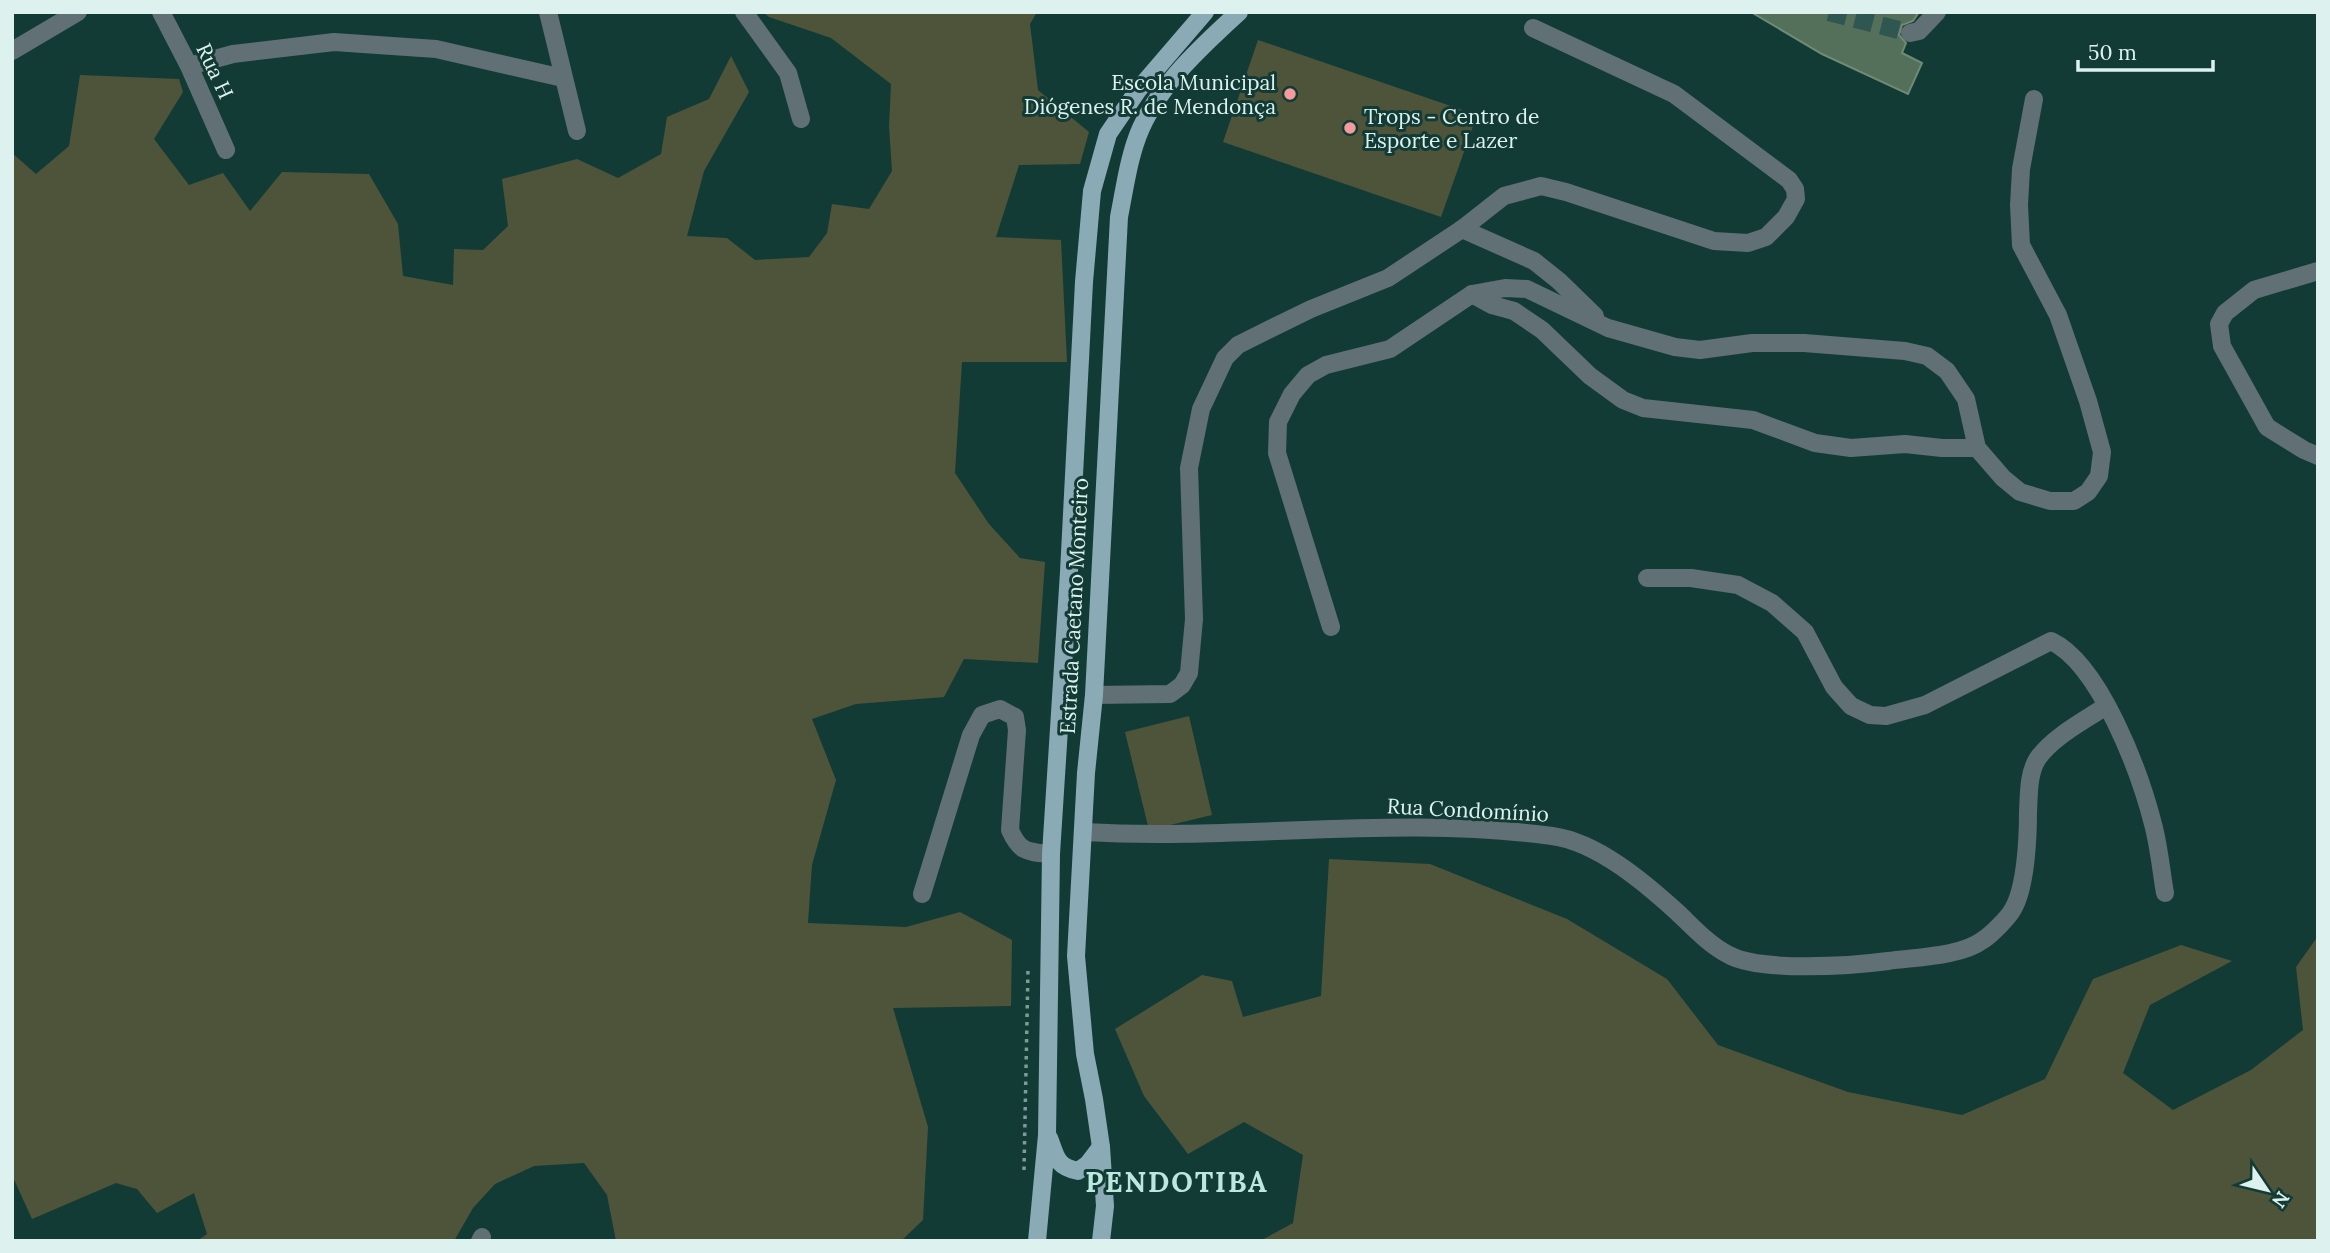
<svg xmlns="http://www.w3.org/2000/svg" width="2330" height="1253" font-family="Lora,serif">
<rect width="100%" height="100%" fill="#123b36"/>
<!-- green -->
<g fill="#4e543a">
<path d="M763,12H1037L1030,24L1038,90L1089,132L1080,164L1019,165L996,237L1061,240L1067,362H962L955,473L989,524L1020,558L1045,562L1038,663L964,659L944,697L856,704L812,719L836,780L812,865L808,923L906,927L960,912L1012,940L1011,1006L893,1008L928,1127L923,1220L901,1241H616L607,1195L584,1163L534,1166L495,1184L473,1208L454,1241H197L207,1234L194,1193L157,1213L137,1189L116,1183L32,1219L12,1175V153L36,174L69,146L80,75L179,79L183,92L154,139L189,185L223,173L250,211L282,172L369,174L398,224L403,276L453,285L454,249L483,250L508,226L502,179L577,159L618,178L661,154L667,117L709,99L731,56L749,92L704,171L687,236L727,238L755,260L809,257L827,233L832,204L869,209L892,171L889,126L891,84L831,38L769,17Z"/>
<path d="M1258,40L1477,115L1441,217L1223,142Z"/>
<path d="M1189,716L1212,815L1149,830L1125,732Z"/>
<path d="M1329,859L1430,864L1567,919L1667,979L1718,1045L1848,1092L1962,1115L2045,1079L2093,979L2181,945L2232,961L2150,1005L2123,1073L2173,1110L2251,1070L2303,1030L2296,967L2318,936V1241H1260L1293,1223L1303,1155L1244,1122L1188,1154L1144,1096L1115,1029L1202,975L1232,981L1243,1017L1321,996Z"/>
</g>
<!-- building -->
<path fill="#546f5a" stroke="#6f8b75" stroke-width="2" d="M1751,12H1919L1913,21L1902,25L1899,35L1906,43L1902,53L1922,63L1908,94L1822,54Z"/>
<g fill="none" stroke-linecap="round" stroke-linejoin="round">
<!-- minor-tunnel -->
<path stroke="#305652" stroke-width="18" stroke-dasharray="18 9" stroke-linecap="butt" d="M1829,12L1910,33"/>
<!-- path -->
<path stroke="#7d9b97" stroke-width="3.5" stroke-dasharray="3.5 5" stroke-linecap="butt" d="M1024,1170L1028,969"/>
<!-- minor -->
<g stroke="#607075" stroke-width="18">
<path d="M161,12L189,66L226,150"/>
<path d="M548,12L577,131"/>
<path d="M744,12L788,73L801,119"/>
<path d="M1910,33L1919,31L1937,12"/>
<path d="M12,51L78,12"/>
<path d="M189,66L233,54L334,42L436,49L563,78"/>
<path d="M1462,229L1534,261L1559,281L1595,316"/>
<path d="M2318,271L2254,290L2225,313L2219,324L2222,346L2267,427L2304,450L2318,456"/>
<path d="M1472,294L1492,305L1514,311L1542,330L1590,376L1623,400L1643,408L1753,420L1815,443L1851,448L1905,444L1942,448H1977"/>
<path d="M1647,578H1691L1738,585L1772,603L1805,632L1834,687L1851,706L1870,715L1886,716L1925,705L2051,641C2100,664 2140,773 2153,824C2159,846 2161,870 2165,893"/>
<path d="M1331,627L1277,453L1278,422L1292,394L1308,375L1326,365L1390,349L1472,294L1505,288L1527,289L1608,328L1675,347L1700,350L1752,343H1804L1905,351L1927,356L1947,371L1966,399L1977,448L2003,478L2020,492L2050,501H2074L2088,492L2099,476L2102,452L2088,401L2058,315L2021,245L2019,205L2021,169L2034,99"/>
<path d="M1094,695L1170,694L1182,685L1189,673L1194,619L1189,468L1201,409L1225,358L1238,345L1266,331L1311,309L1388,278L1462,229L1504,196L1541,186L1566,192L1714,241L1748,243L1766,237L1786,217L1796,199L1795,189L1789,180L1674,94L1533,28"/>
<path d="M1084,832C1240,841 1397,815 1552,836C1597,842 1644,882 1677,912C1693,927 1709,945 1729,955C1760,972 1851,966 1888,961C1915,957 1960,957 1983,940C1991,935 2009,917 2013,909C2026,887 2028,837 2028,812C2029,795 2028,773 2038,758C2054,736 2084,721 2106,706"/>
<path d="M922,894L971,735L982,715L1000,709L1015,717L1017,730L1010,830C1020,853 1028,852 1051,854"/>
<path d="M480,1241L482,1237"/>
</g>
<!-- major -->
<g stroke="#8aabb5" stroke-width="18">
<path d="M1049,1138C1056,1156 1056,1167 1078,1171L1088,1164L1101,1147"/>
<path d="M1037,1241L1047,1135L1051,854L1069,572L1084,282L1092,191L1108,134L1138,90L1205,12"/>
<path d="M1101,1241L1105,1206L1101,1147L1094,1099L1085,1054L1076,956L1086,773L1094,695L1119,217C1125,187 1129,155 1141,128C1162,82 1203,45 1239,12"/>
</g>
</g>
<!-- markers -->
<g fill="#f59b9c" stroke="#123b36" stroke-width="2.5">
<circle cx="1290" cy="94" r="7"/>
<circle cx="1350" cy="128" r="7"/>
</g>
<g text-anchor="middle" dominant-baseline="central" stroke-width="6" stroke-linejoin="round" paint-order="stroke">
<!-- street labels -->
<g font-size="21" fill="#ddf2ee" stroke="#123b36">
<text transform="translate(215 71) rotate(65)">Rua H</text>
<text transform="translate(1074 606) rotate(-87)">Estrada Caetano Monteiro</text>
<text transform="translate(1468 810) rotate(3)">Rua Condomínio</text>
</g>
<!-- poi labels -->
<g font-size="21" fill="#ddf2ee" stroke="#123b36" text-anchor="end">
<text x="1276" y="82">Escola Municipal<tspan x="1276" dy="24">Diógenes R. de Mendonça</tspan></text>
<text x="1364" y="116" text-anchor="start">Trops - Centro de<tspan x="1364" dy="24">Esporte e Lazer</tspan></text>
</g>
<!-- district labels -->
<g font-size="28" font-weight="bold" letter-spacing="2" fill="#bbe7df" stroke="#123b36">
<text x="1177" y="1182">PENDOTIBA</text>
</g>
</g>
<!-- border -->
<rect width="2330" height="1253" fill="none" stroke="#ddf2ee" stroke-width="28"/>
<!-- north arrow -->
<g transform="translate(2267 1190) rotate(125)" stroke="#123b36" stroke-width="5" paint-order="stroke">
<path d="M0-5L12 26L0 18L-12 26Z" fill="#ddf2ee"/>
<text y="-10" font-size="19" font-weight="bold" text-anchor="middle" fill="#ddf2ee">N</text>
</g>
<!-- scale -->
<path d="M2078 60v10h135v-10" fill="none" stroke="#ddf2ee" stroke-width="3.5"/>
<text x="2088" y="60" font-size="21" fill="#ddf2ee" stroke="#123b36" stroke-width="5" paint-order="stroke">50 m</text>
</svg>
